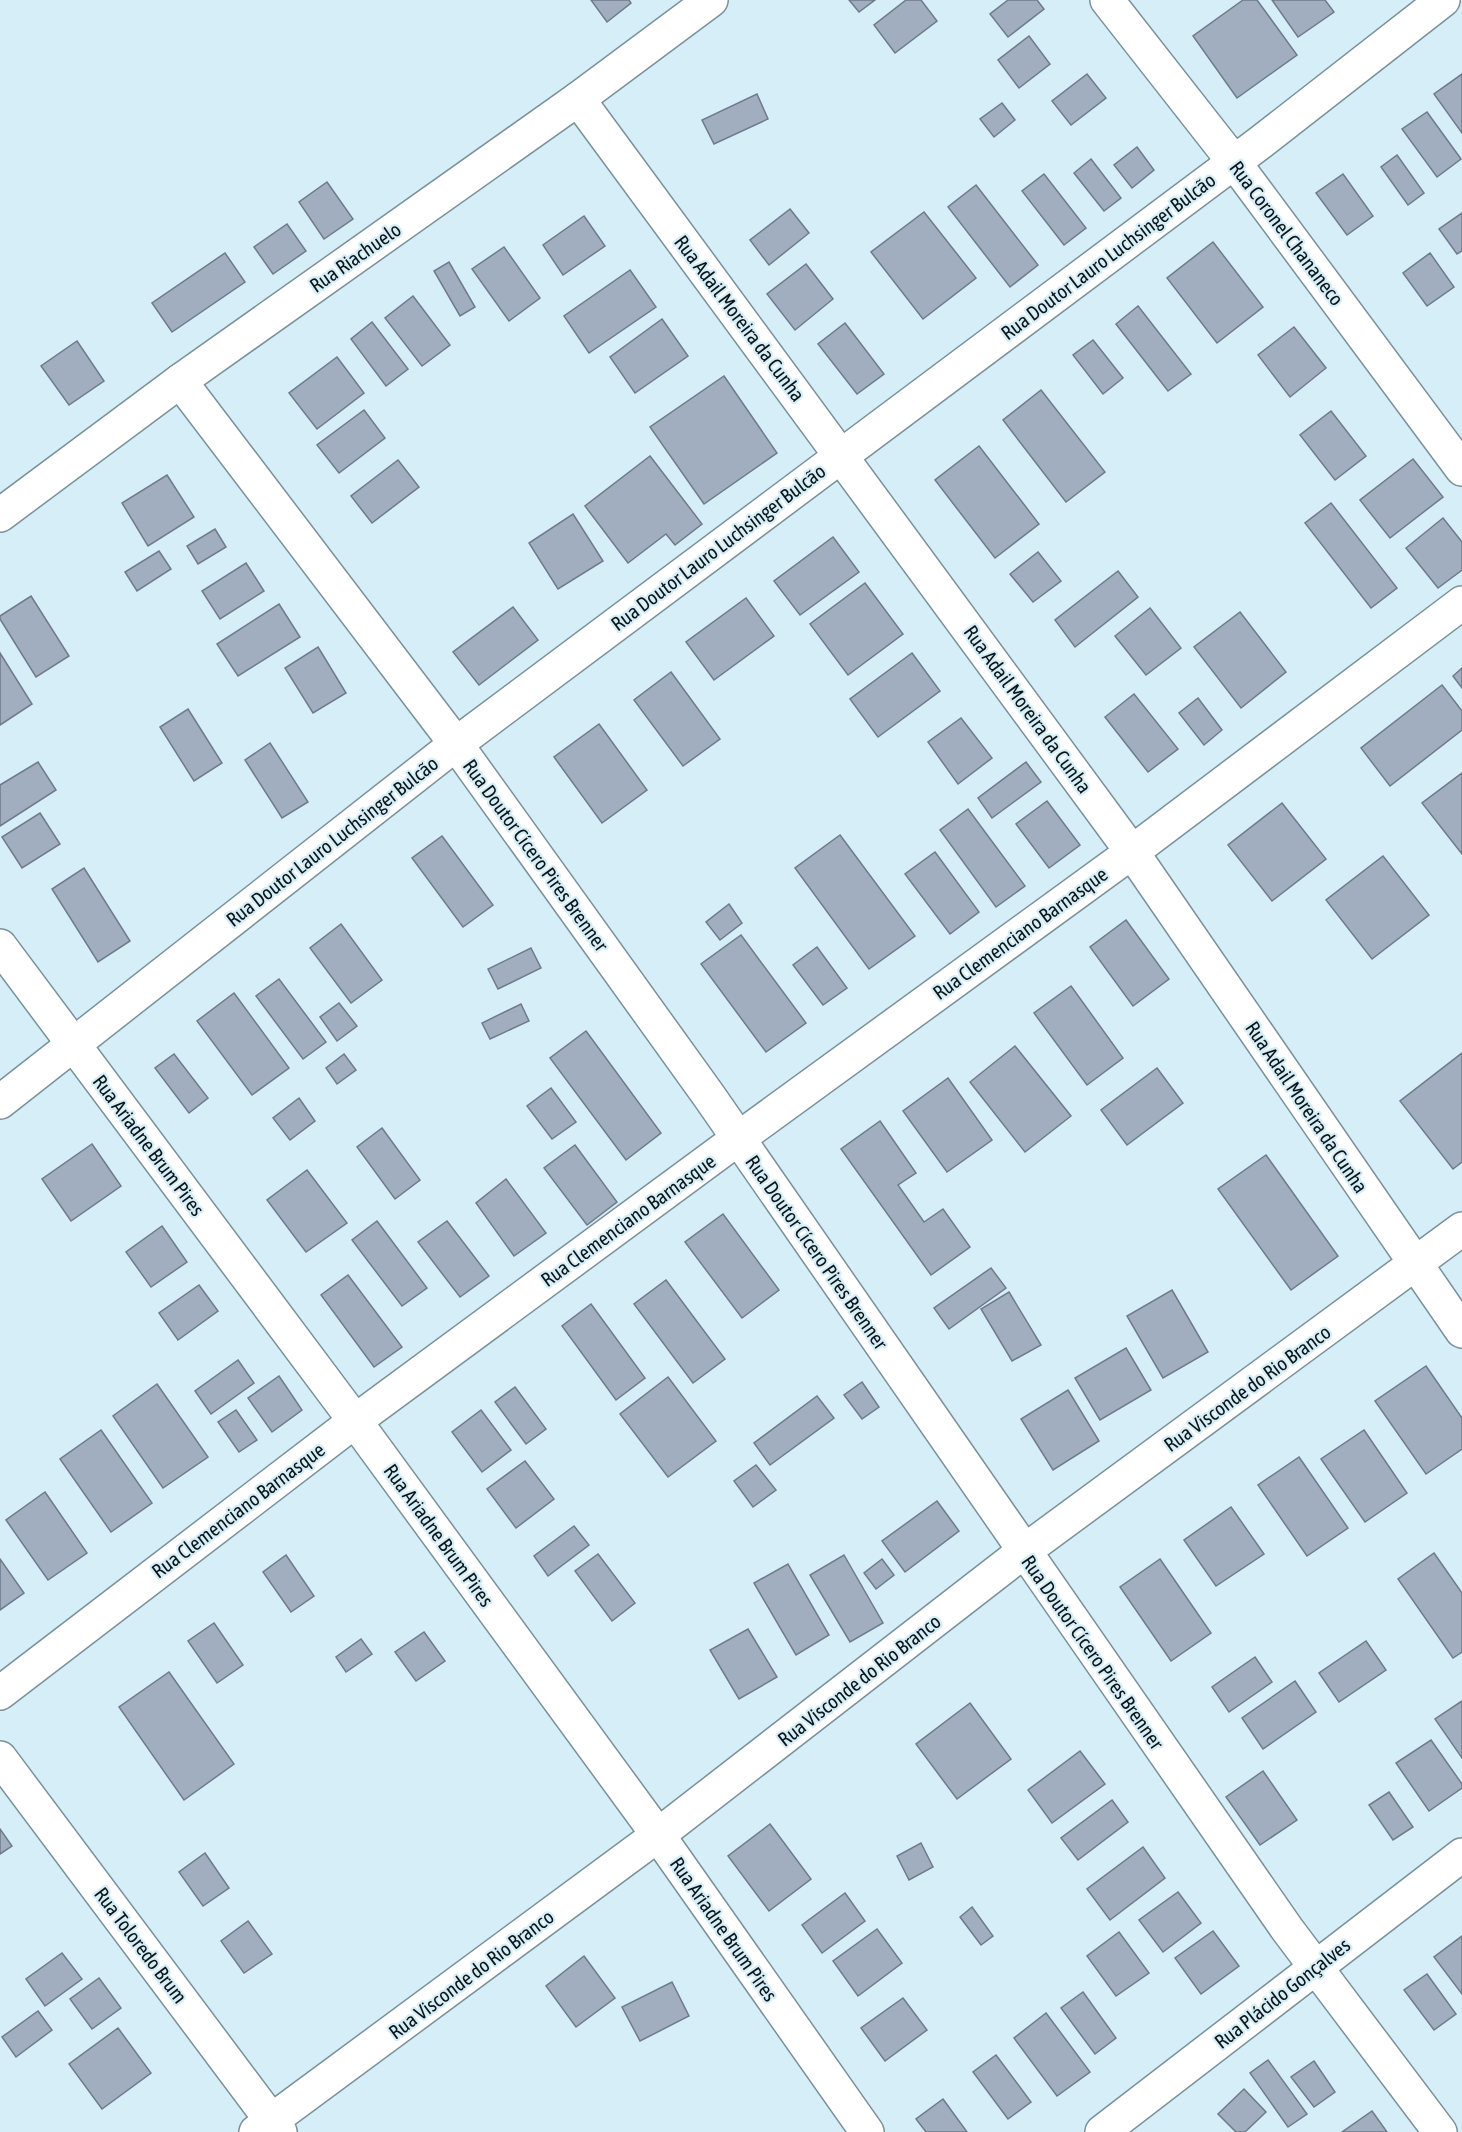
<svg xmlns="http://www.w3.org/2000/svg" width="1462" height="2132" font-family="'Asap Condensed',sans-serif">
<rect width="100%" height="100%" fill="#d6eef7"/>
<!-- building -->
<g fill="#a1aebf" stroke="#6f7b8b" stroke-width="1.5">
<path d="M591,0H629L631,3L607,22Z"/>
<path d="M849,0H875L859,12Z"/>
<path d="M906,0H921L937,21L895,53L874,25Z"/>
<path d="M1008,0H1037L1044,9L1008,37L990,14Z"/>
<path d="M1243,0H1257L1297,55L1237,98L1193,36Z"/>
<path d="M1272,0H1325L1334,12L1298,37Z"/>
<path d="M1029,36L1050,64L1019,88L998,60Z"/>
<path d="M1087,74L1106,98L1071,125L1052,101Z"/>
<path d="M1462,74V133L1434,94Z"/>
<path d="M757,94L768,119L714,144L702,120Z"/>
<path d="M1002,103L1015,120L994,137L980,119Z"/>
<path d="M1427,112L1461,159L1437,177L1402,129Z"/>
<path d="M1137,147L1154,170L1132,188L1114,165Z"/>
<path d="M1397,155L1424,193L1408,205L1381,167Z"/>
<path d="M1091,159L1121,198L1104,211L1074,173Z"/>
<path d="M1044,174L1086,228L1064,245L1022,191Z"/>
<path d="M1343,174L1373,216L1347,235L1316,193Z"/>
<path d="M327,182L353,219L324,239L299,202Z"/>
<path d="M976,185L1038,265L1010,287L948,207Z"/>
<path d="M790,209L809,233L769,265L750,240Z"/>
<path d="M924,212L976,278L923,319L871,252Z"/>
<path d="M1462,213V251L1457,254L1439,229Z"/>
<path d="M584,216L605,246L563,275L543,245Z"/>
<path d="M287,224L306,251L273,274L254,247Z"/>
<path d="M1213,242L1263,307L1217,343L1167,278Z"/>
<path d="M504,247L540,298L509,321L472,269Z"/>
<path d="M225,253L245,282L172,332L152,303Z"/>
<path d="M1430,253L1454,287L1427,306L1403,273Z"/>
<path d="M449,262L475,307L460,316L434,271Z"/>
<path d="M806,264L833,299L795,330L767,294Z"/>
<path d="M630,270L656,307L589,353L564,316Z"/>
<path d="M413,296L450,345L422,366L385,318Z"/>
<path d="M1138,306L1191,374L1168,391L1116,324Z"/>
<path d="M662,319L688,356L635,393L610,357Z"/>
<path d="M372,322L408,369L386,386L351,339Z"/>
<path d="M845,323L884,374L857,394L818,344Z"/>
<path d="M1294,327L1326,368L1290,397L1258,355Z"/>
<path d="M1093,340L1123,378L1103,394L1073,355Z"/>
<path d="M77,341L104,381L69,405L41,366Z"/>
<path d="M337,357L364,393L317,429L289,393Z"/>
<path d="M724,376L777,453L704,504L650,427Z"/>
<path d="M1041,390L1105,472L1066,502L1003,420Z"/>
<path d="M364,410L385,438L339,473L317,445Z"/>
<path d="M1331,411L1366,456L1335,480L1300,435Z"/>
<path d="M979,446L1039,524L995,558L935,480Z"/>
<path d="M650,456L702,524L675,545L666,534L628,563L585,506Z"/>
<path d="M1413,459L1443,497L1390,538L1360,500Z"/>
<path d="M398,460L419,487L372,523L351,496Z"/>
<path d="M167,475L194,517L148,546L122,503Z"/>
<path d="M1331,503L1397,588L1371,608L1305,523Z"/>
<path d="M573,514L603,561L558,589L529,543Z"/>
<path d="M1443,518L1462,542V570L1438,588L1406,548Z"/>
<path d="M215,529L226,547L198,564L187,546Z"/>
<path d="M833,537L859,572L800,615L774,581Z"/>
<path d="M159,551L171,569L137,591L125,572Z"/>
<path d="M1038,552L1061,581L1033,602L1010,574Z"/>
<path d="M246,563L264,591L220,619L202,591Z"/>
<path d="M1118,571L1138,597L1075,647L1055,620Z"/>
<path d="M865,583L903,634L848,675L810,624Z"/>
<path d="M31,596L69,656L36,677L0,619V616Z"/>
<path d="M746,598L774,636L714,680L686,642Z"/>
<path d="M279,604L300,637L238,676L217,644Z"/>
<path d="M513,607L538,640L479,685L453,652Z"/>
<path d="M1150,608L1181,648L1146,675L1115,636Z"/>
<path d="M1240,612L1286,672L1241,708L1194,647Z"/>
<path d="M318,647L346,693L313,713L285,668Z"/>
<path d="M0,653L32,704L0,725Z"/>
<path d="M912,653L940,691L878,737L850,699Z"/>
<path d="M1462,668V688L1453,676Z"/>
<path d="M671,672L720,739L683,766L634,700Z"/>
<path d="M1442,685L1462,711V730L1390,786L1361,748Z"/>
<path d="M1134,694L1178,749L1148,772L1105,717Z"/>
<path d="M1198,698L1222,730L1204,745L1179,713Z"/>
<path d="M188,709L222,763L194,781L160,727Z"/>
<path d="M961,718L992,758L958,784L928,742Z"/>
<path d="M599,724L647,790L602,823L554,757Z"/>
<path d="M270,743L308,802L282,818L245,760Z"/>
<path d="M38,762L56,790L0,826V785Z"/>
<path d="M1026,762L1041,782L992,818L978,798Z"/>
<path d="M1462,773V854L1422,803Z"/>
<path d="M1047,801L1080,845L1049,868L1016,824Z"/>
<path d="M1282,803L1326,859L1272,901L1228,845Z"/>
<path d="M968,809L1025,886L996,907L940,830Z"/>
<path d="M40,813L60,844L22,868L2,837Z"/>
<path d="M840,835L915,936L869,969L795,868Z"/>
<path d="M442,836L493,905L463,927L412,858Z"/>
<path d="M935,852L979,912L950,934L905,874Z"/>
<path d="M1383,856L1429,915L1372,959L1326,900Z"/>
<path d="M84,868L130,941L98,962L52,889Z"/>
<path d="M729,904L742,923L720,940L706,922Z"/>
<path d="M1126,920L1169,979L1133,1006L1090,947Z"/>
<path d="M341,924L382,980L351,1003L310,948Z"/>
<path d="M741,935L806,1023L766,1052L701,964Z"/>
<path d="M817,947L847,988L823,1005L793,965Z"/>
<path d="M531,948L541,968L498,989L488,969Z"/>
<path d="M279,979L326,1042L303,1059L256,996Z"/>
<path d="M1071,986L1123,1058L1087,1085L1034,1013Z"/>
<path d="M234,993L289,1068L252,1095L197,1021Z"/>
<path d="M339,1003L357,1026L337,1041L320,1017Z"/>
<path d="M521,1004L529,1021L490,1039L482,1023Z"/>
<path d="M586,1031L661,1133L626,1160L550,1058Z"/>
<path d="M1015,1046L1071,1116L1025,1152L970,1082Z"/>
<path d="M1462,1053V1162L1453,1169L1400,1101Z"/>
<path d="M174,1054L208,1098L189,1113L155,1068Z"/>
<path d="M344,1054L356,1070L337,1084L326,1068Z"/>
<path d="M1157,1068L1183,1103L1127,1145L1101,1110Z"/>
<path d="M948,1078L992,1140L947,1172L903,1111Z"/>
<path d="M551,1088L576,1122L552,1139L527,1106Z"/>
<path d="M299,1098L315,1121L290,1140L273,1118Z"/>
<path d="M880,1121L916,1173L898,1185L924,1222L943,1209L970,1247L931,1275L841,1149Z"/>
<path d="M382,1128L420,1180L395,1199L357,1147Z"/>
<path d="M92,1144L121,1186L71,1221L42,1179Z"/>
<path d="M575,1145L617,1202L587,1225L544,1168Z"/>
<path d="M1266,1155L1338,1256L1291,1290L1218,1189Z"/>
<path d="M307,1170L347,1223L306,1252L267,1200Z"/>
<path d="M506,1179L546,1233L514,1256L476,1203Z"/>
<path d="M723,1214L779,1290L742,1318L685,1242Z"/>
<path d="M377,1221L427,1288L402,1306L352,1240Z"/>
<path d="M447,1221L489,1276L460,1297L418,1242Z"/>
<path d="M162,1226L187,1262L151,1287L126,1252Z"/>
<path d="M991,1268L1006,1288L949,1329L934,1308Z"/>
<path d="M348,1275L402,1347L374,1367L321,1295Z"/>
<path d="M666,1280L725,1359L693,1383L634,1304Z"/>
<path d="M199,1285L218,1311L178,1340L159,1313Z"/>
<path d="M1172,1290L1208,1352L1163,1378L1127,1316Z"/>
<path d="M1009,1292L1041,1345L1012,1361L981,1309Z"/>
<path d="M591,1304L645,1378L616,1400L562,1326Z"/>
<path d="M1126,1348L1151,1390L1100,1420L1075,1378Z"/>
<path d="M238,1360L254,1383L211,1414L195,1391Z"/>
<path d="M1426,1366L1462,1418V1449L1426,1474L1375,1401Z"/>
<path d="M279,1376L302,1410L272,1432L248,1398Z"/>
<path d="M668,1377L716,1441L668,1477L620,1414Z"/>
<path d="M862,1382L879,1407L862,1419L844,1395Z"/>
<path d="M157,1384L208,1457L163,1488L113,1416Z"/>
<path d="M515,1387L546,1429L526,1444L495,1402Z"/>
<path d="M1068,1390L1099,1441L1053,1470L1021,1419Z"/>
<path d="M817,1396L834,1418L770,1465L754,1443Z"/>
<path d="M236,1410L257,1440L239,1452L218,1422Z"/>
<path d="M481,1410L511,1450L482,1472L452,1432Z"/>
<path d="M101,1430L152,1503L111,1532L60,1459Z"/>
<path d="M1364,1430L1407,1493L1365,1522L1321,1459Z"/>
<path d="M1299,1457L1348,1528L1307,1556L1258,1485Z"/>
<path d="M525,1461L554,1499L516,1528L487,1489Z"/>
<path d="M756,1465L776,1490L753,1507L734,1481Z"/>
<path d="M45,1492L87,1553L48,1580L6,1520Z"/>
<path d="M937,1501L959,1531L905,1572L882,1541Z"/>
<path d="M1231,1507L1264,1554L1216,1586L1184,1540Z"/>
<path d="M574,1526L589,1545L548,1576L534,1556Z"/>
<path d="M1434,1553L1462,1593V1652L1453,1658L1398,1579Z"/>
<path d="M598,1554L635,1603L612,1621L575,1571Z"/>
<path d="M286,1555L314,1596L291,1612L263,1572Z"/>
<path d="M844,1555L883,1623L850,1642L810,1575Z"/>
<path d="M0,1559L24,1593L0,1610Z"/>
<path d="M882,1559L894,1575L876,1589L864,1573Z"/>
<path d="M1160,1559L1211,1633L1171,1661L1120,1587Z"/>
<path d="M788,1564L829,1635L796,1655L754,1583Z"/>
<path d="M214,1623L243,1665L217,1683L188,1641Z"/>
<path d="M748,1629L777,1677L739,1699L710,1650Z"/>
<path d="M424,1632L445,1661L416,1681L395,1652Z"/>
<path d="M361,1639L372,1654L346,1672L336,1657Z"/>
<path d="M1366,1641L1386,1670L1339,1702L1319,1673Z"/>
<path d="M1255,1657L1272,1682L1229,1712L1212,1687Z"/>
<path d="M169,1672L234,1764L184,1800L119,1707Z"/>
<path d="M1295,1681L1316,1712L1263,1749L1242,1718Z"/>
<path d="M1462,1701V1758L1435,1719Z"/>
<path d="M970,1703L1011,1759L957,1799L916,1744Z"/>
<path d="M1431,1740L1462,1784V1788L1429,1811L1396,1763Z"/>
<path d="M1080,1751L1105,1784L1052,1823L1028,1790Z"/>
<path d="M1263,1771L1297,1820L1260,1845L1226,1797Z"/>
<path d="M1389,1792L1413,1827L1393,1840L1369,1805Z"/>
<path d="M1112,1800L1128,1822L1078,1860L1061,1838Z"/>
<path d="M770,1824L811,1879L769,1911L728,1856Z"/>
<path d="M0,1829L12,1846L0,1854Z"/>
<path d="M921,1843L933,1867L909,1880L897,1856Z"/>
<path d="M1143,1847L1165,1878L1110,1920L1087,1889Z"/>
<path d="M205,1853L229,1888L203,1906L179,1872Z"/>
<path d="M1178,1892L1201,1923L1163,1952L1139,1920Z"/>
<path d="M845,1893L865,1921L822,1953L802,1925Z"/>
<path d="M972,1907L993,1936L981,1945L960,1917Z"/>
<path d="M248,1921L272,1954L244,1973L221,1941Z"/>
<path d="M877,1929L902,1963L858,1996L833,1961Z"/>
<path d="M1213,1931L1239,1966L1201,1994L1175,1958Z"/>
<path d="M1119,1932L1149,1973L1116,1996L1087,1956Z"/>
<path d="M1462,1936V1994L1434,1957Z"/>
<path d="M62,1953L82,1979L45,2006L26,1979Z"/>
<path d="M584,1956L615,1998L576,2027L546,1986Z"/>
<path d="M1427,1974L1456,2014L1434,2030L1404,1990Z"/>
<path d="M99,1978L121,2008L92,2029L70,1999Z"/>
<path d="M672,1982L689,2016L640,2041L622,2007Z"/>
<path d="M1083,1992L1116,2038L1095,2054L1061,2008Z"/>
<path d="M903,1998L927,2030L885,2061L861,2028Z"/>
<path d="M38,2011L52,2030L16,2057L2,2037Z"/>
<path d="M1046,2013L1090,2072L1057,2096L1014,2038Z"/>
<path d="M118,2028L151,2073L102,2109L69,2064Z"/>
<path d="M996,2055L1031,2102L1008,2119L973,2072Z"/>
<path d="M1268,2060L1307,2114L1288,2127L1250,2073Z"/>
<path d="M1314,2061L1335,2092L1314,2107L1291,2077Z"/>
<path d="M1244,2089L1266,2112L1245,2132H1236L1218,2114Z"/>
<path d="M943,2099L967,2132H926L916,2119Z"/>
<path d="M1372,2111L1387,2132H1342Z"/>
</g>
<g fill="none" stroke-linecap="round" stroke-linejoin="round">
<defs>
<g id="minor">
<path d="M1107,0L1234,162L1462,469"/>
<path d="M578,99L1132,852L1462,1331"/>
<path d="M180,381L456,744L709,1096L1287,1929L1440,2132"/>
<path d="M0,515L180,381L578,99L711,0"/>
<path d="M0,946L355,1421L658,1835L867,2132"/>
<path d="M0,1102L456,744L1261,142L1443,0"/>
<path d="M0,1693L355,1421L739,1138L1132,852L1462,603"/>
<path d="M0,1758L280,2132"/>
<path d="M256,2132L658,1835L1023,1552L1462,1229"/>
<path d="M1102,2132L1462,1855"/>
</g>
</defs>
<!-- minor casing -->
<use href="#minor" stroke="#7a9199" stroke-width="36"/>
<!-- minor -->
<use href="#minor" stroke="#fff" stroke-width="33"/>
</g>
<g text-anchor="middle" dominant-baseline="central" stroke-width="4.5" stroke-linejoin="round" paint-order="stroke">
<!-- street labels -->
<g font-size="20" fill="#0b1417" stroke="#d6eef7">
<text transform="translate(1287 233) rotate(53)">Rua Coronel Chananeco</text>
<text transform="translate(1108 256) rotate(-37)">Rua Doutor Lauro Luchsinger Bulcão</text>
<text transform="translate(355 257) rotate(-35)">Rua Riachuelo</text>
<text transform="translate(740 318) rotate(53)">Rua Adail Moreira da Cunha</text>
<text transform="translate(718 547) rotate(-37)">Rua Doutor Lauro Luchsinger Bulcão</text>
<text transform="translate(1028 709) rotate(54)">Rua Adail Moreira da Cunha</text>
<text transform="translate(332 841) rotate(-38)">Rua Doutor Lauro Luchsinger Bulcão</text>
<text transform="translate(536 855) rotate(54)">Rua Doutor Cícero Pires Brenner</text>
<text transform="translate(1020 933) rotate(-36)">Rua Clemenciano Barnasque</text>
<text transform="translate(1307 1107) rotate(56)">Rua Adail Moreira da Cunha</text>
<text transform="translate(149 1145) rotate(53)">Rua Ariadne Brum Pires</text>
<text transform="translate(628 1220) rotate(-36)">Rua Clemenciano Barnasque</text>
<text transform="translate(817 1252) rotate(55)">Rua Doutor Cícero Pires Brenner</text>
<text transform="translate(1247 1388) rotate(-36)">Rua Visconde do Rio Branco</text>
<text transform="translate(238 1510) rotate(-37)">Rua Clemenciano Barnasque</text>
<text transform="translate(439 1535) rotate(54)">Rua Ariadne Brum Pires</text>
<text transform="translate(1093 1652) rotate(55)">Rua Doutor Cícero Pires Brenner</text>
<text transform="translate(859 1680) rotate(-38)">Rua Visconde do Rio Branco</text>
<text transform="translate(724 1929) rotate(55)">Rua Ariadne Brum Pires</text>
<text transform="translate(141 1945) rotate(53)">Rua Toloredo Brum</text>
<text transform="translate(471 1974) rotate(-37)">Rua Visconde do Rio Branco</text>
<text transform="translate(1282 1993) rotate(-38)">Rua Plácido Gonçalves</text>
</g>
</g>
</svg>
